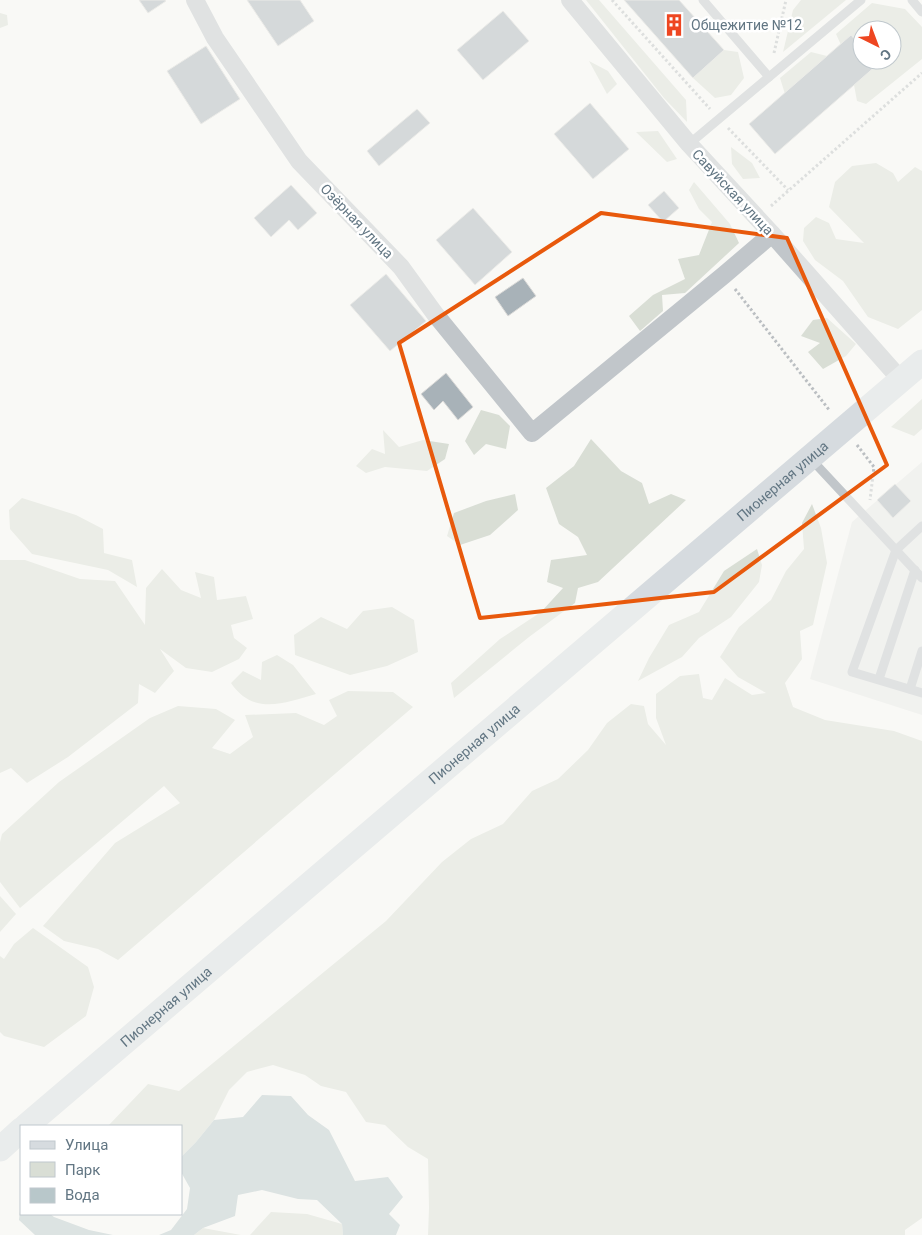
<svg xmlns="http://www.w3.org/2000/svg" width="922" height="1235" font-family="Roboto,sans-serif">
<rect width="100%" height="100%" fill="#f9f9f6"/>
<!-- built -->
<path fill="#e7e8e7" d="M922,462V715L810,679L852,522Z"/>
<!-- green -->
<g fill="#d9ded5">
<path d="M586,0H599L686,100L687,122L664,98Z"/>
<path d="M801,0H846L783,52L793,10Z"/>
<path d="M872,3L905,9L922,27V59L866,104L857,101L854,85L877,65L873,60H892V30H862V48L851,35L841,45L836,34Z"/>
<path d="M0,13L7,15L8,25L0,28Z"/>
<path d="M724,50L738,52L744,78L731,95L715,98L693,78Z"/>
<path d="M811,52L827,56L785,94L780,78Z"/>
<path d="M589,61L608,71L617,84L607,94Z"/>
<path d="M658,131L677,159L667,162L636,132Z"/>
<path d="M731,147L752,163L760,178L743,179L732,164Z"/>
<path d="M876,163L893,173L898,182L915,167L922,171V310L898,329L868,317L843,281L815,260L803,241L804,228L816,217L829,223L836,239L864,243L829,207L835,182L852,166Z"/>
<path d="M694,182L730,224L739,243L685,293L662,295L663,311L640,331L629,316L653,295L685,279L678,259L699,255L712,222L699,209L689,190Z"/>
<path d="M827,318L856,344L846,356L823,369L808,352L820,343L801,336L813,320Z"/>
<path d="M922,399V429L914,436L891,427Z"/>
<path d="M481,410L499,415L510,426L506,449L486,444L474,455L465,441Z"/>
<path d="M383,430L399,447L423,440L449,444L445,459L427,471L385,467L366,473L356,466L372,449L385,454Z"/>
<path d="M591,439L621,471L642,483L649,504L671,494L686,500L598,582L578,588L575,603L529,637L454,698L451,683L500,639L541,612L563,588L547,582L551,560L587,555L578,537L559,524L546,488L574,466Z"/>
<path d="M515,494L518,510L490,535L460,545L447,536L454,513L486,501Z"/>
<path d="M22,498L76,515L103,529L104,553L132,560L137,587L108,570L32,554L10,529L9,510Z"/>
<path d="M812,504L821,528L827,563L813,625L800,631L802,659L785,683L793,707L825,720L894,731L922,741V1218L905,1230V1235H428L429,1208L428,1159L408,1147L385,1125L366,1122L346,1092L321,1086L305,1075L273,1065L247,1072L229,1090L214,1120L196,1142L181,1157V1126H108L148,1084L179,1091L386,921L442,862L471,839L503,824L532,791L558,779L588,750L607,723L631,704L644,706L648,724L666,745L656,718V694L680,676L699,674L703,698L712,700L725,678L752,695L766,693L738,677L720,657L739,627L771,600L786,571L804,549L802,523Z"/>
<path d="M757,549L762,565L759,582L731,617L699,638L682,657L638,681L649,658L669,625L699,612L724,571Z"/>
<path d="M0,560H25L80,579L115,581L145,625L146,588L162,569L181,590L201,598L195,572L214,577L217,600L246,596L253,619L231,625L234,638L247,648L239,659L212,672L186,668L160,649L174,671L155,693L139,684L138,703L68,757L27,783L11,768L0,773Z"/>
<path d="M392,607L414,620L418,652L387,666L350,675L295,655L294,635L321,617L347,629L363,611Z"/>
<path d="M277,655L293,665L316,694C285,703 253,716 231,683L243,671L261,680L262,662Z"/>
<path d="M348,691L393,692L413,707L118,960L98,949L64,941L43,926L115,843L180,803L164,786L20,908L0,882V842L2,834L59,782L150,718L178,706L216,709L235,720L212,748L230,754L253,737L245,715L296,713L324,725L337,716L329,700Z"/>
<path d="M0,896L16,914L0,932Z"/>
<path d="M33,928L88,967L94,987L86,1016L44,1047L4,1036L0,1032V956L4,959L14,944Z"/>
<path d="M271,1212L307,1214L342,1224L343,1235H250Z"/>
<path d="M203,1228L241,1235H194Z"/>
</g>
<!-- water -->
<g fill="#b8c7ca">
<path d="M262,1095L291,1096L308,1115L329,1130L355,1181L388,1177L403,1197L389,1214L400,1225L396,1235H343L342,1224L317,1200L298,1199L262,1190L238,1195L235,1216L203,1228L194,1235H159L171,1230L187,1209L190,1188L181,1172V1157L196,1142L214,1120L243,1117Z"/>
<path d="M21,1202V1214H50L54,1217L89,1230L113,1235H35L19,1220Z"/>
</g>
<!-- building -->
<g fill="#a8b2b8" stroke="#dbdad8">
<path d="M139,0H165L166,1L148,13Z"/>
<path d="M247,0H300L314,21L278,46Z"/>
<path d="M624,0H679L724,50L693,78Z"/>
<path d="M503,11L529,41L483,80L457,50Z"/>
<path d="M851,35L862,48V60H873L877,65L775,154L749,124Z"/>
<path d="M206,46L240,99L201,124L167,71Z"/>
<path d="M590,103L629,149L593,179L554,134Z"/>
<path d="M417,109L430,123L379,166L367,151Z"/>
<path d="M291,185L317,213L298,230L289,220L271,237L254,218Z"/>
<path d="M664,191L679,208L663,222L648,205Z"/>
<path d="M473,208L512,252L475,285L436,240Z"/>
<path d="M386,274L426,321L390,351L350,305Z"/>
<path d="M523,278L536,296L508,316L495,297Z"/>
<path d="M446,373L473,407L458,420L443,401L434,410L421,394Z"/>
<path d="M895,484L911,501L893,518L877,500Z"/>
</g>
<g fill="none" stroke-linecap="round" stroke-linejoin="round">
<!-- path -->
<g stroke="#bbbfc2" stroke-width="3" stroke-dasharray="2.5 2.5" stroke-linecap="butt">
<path d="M612,0L710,109"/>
<path d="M774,53L786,0"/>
<path d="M728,128L788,190"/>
<path d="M771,206L922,73"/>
<path d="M735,289L830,411"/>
<path d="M857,445L874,467L870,500"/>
</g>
<!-- service -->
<g stroke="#c1c6ca" stroke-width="9">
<path d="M703,0L769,77"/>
<path d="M912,0L922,12"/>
<path d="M689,144L861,0"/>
<path d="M811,459L922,578"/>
<path d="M922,526L896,550L852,672L922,693"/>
<path d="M879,679L915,570"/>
<path d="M910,689L922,651"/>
</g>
<!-- minor -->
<g stroke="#c1c6ca" stroke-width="18">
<path d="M195,0L215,38L299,161L401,267L435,314L532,433L724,275L772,234"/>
<path d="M570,0L689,144L772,234L901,380"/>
</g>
<!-- secondary -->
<g stroke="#d6dbdf" stroke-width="25">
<path id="s1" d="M26,1126L922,362"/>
<path d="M0,1149L21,1130"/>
</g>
</g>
<!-- marked area -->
<path d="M0 0H922V1235H0ZM601,213L787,238L887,465L714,592L480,618L399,343Z" fill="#f9f9f6" fill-opacity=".55" fill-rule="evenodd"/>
<path fill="none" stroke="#e8590c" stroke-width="4" stroke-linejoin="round" d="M601,213L787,238L887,465L714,592L480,618L399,343Z"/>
<!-- icons -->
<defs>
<symbol id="building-bare" viewBox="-9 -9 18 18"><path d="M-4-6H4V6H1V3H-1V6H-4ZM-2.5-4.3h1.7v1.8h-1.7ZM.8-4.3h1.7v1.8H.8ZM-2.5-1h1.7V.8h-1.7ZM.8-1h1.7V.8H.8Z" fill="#ee4621" stroke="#fff" stroke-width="2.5" paint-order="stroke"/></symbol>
</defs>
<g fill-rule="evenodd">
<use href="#building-bare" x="658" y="9" width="32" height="32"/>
</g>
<g text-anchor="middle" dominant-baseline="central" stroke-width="5" stroke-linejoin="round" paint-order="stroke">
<!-- poi labels -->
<g font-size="14" fill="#627683" stroke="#fff" text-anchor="start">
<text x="691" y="25">Общежитие №12</text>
</g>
<!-- street labels -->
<g font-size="14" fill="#627683" stroke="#fff">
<text transform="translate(733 192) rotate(47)">Савуйская улица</text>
<text transform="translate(357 221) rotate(46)">Озёрная улица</text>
<text stroke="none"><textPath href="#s1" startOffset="994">Пионерная улица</textPath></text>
<text stroke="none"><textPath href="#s1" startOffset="589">Пионерная улица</textPath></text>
<text stroke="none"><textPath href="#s1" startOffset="184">Пионерная улица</textPath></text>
</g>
</g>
<!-- legend -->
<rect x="20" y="1125" width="162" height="90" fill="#ffffff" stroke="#c0c8cd"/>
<rect x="30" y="1141" width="25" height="8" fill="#d6dbdf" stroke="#c0c8cd"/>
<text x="65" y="1150" font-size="15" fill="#627683">Улица</text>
<rect x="30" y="1162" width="25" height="15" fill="#d9ded5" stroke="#c0c8cd"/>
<text x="65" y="1175" font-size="15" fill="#627683">Парк</text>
<rect x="30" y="1188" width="25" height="15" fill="#b8c7ca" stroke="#c0c8cd"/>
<text x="65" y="1200" font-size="15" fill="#627683">Вода</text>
<!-- north arrow -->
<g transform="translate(877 45) rotate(138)"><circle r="24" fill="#ffffff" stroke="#c0c8cd"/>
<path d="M0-4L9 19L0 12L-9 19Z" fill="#ee4621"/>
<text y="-8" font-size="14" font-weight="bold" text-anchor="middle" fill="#627683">С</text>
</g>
</svg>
